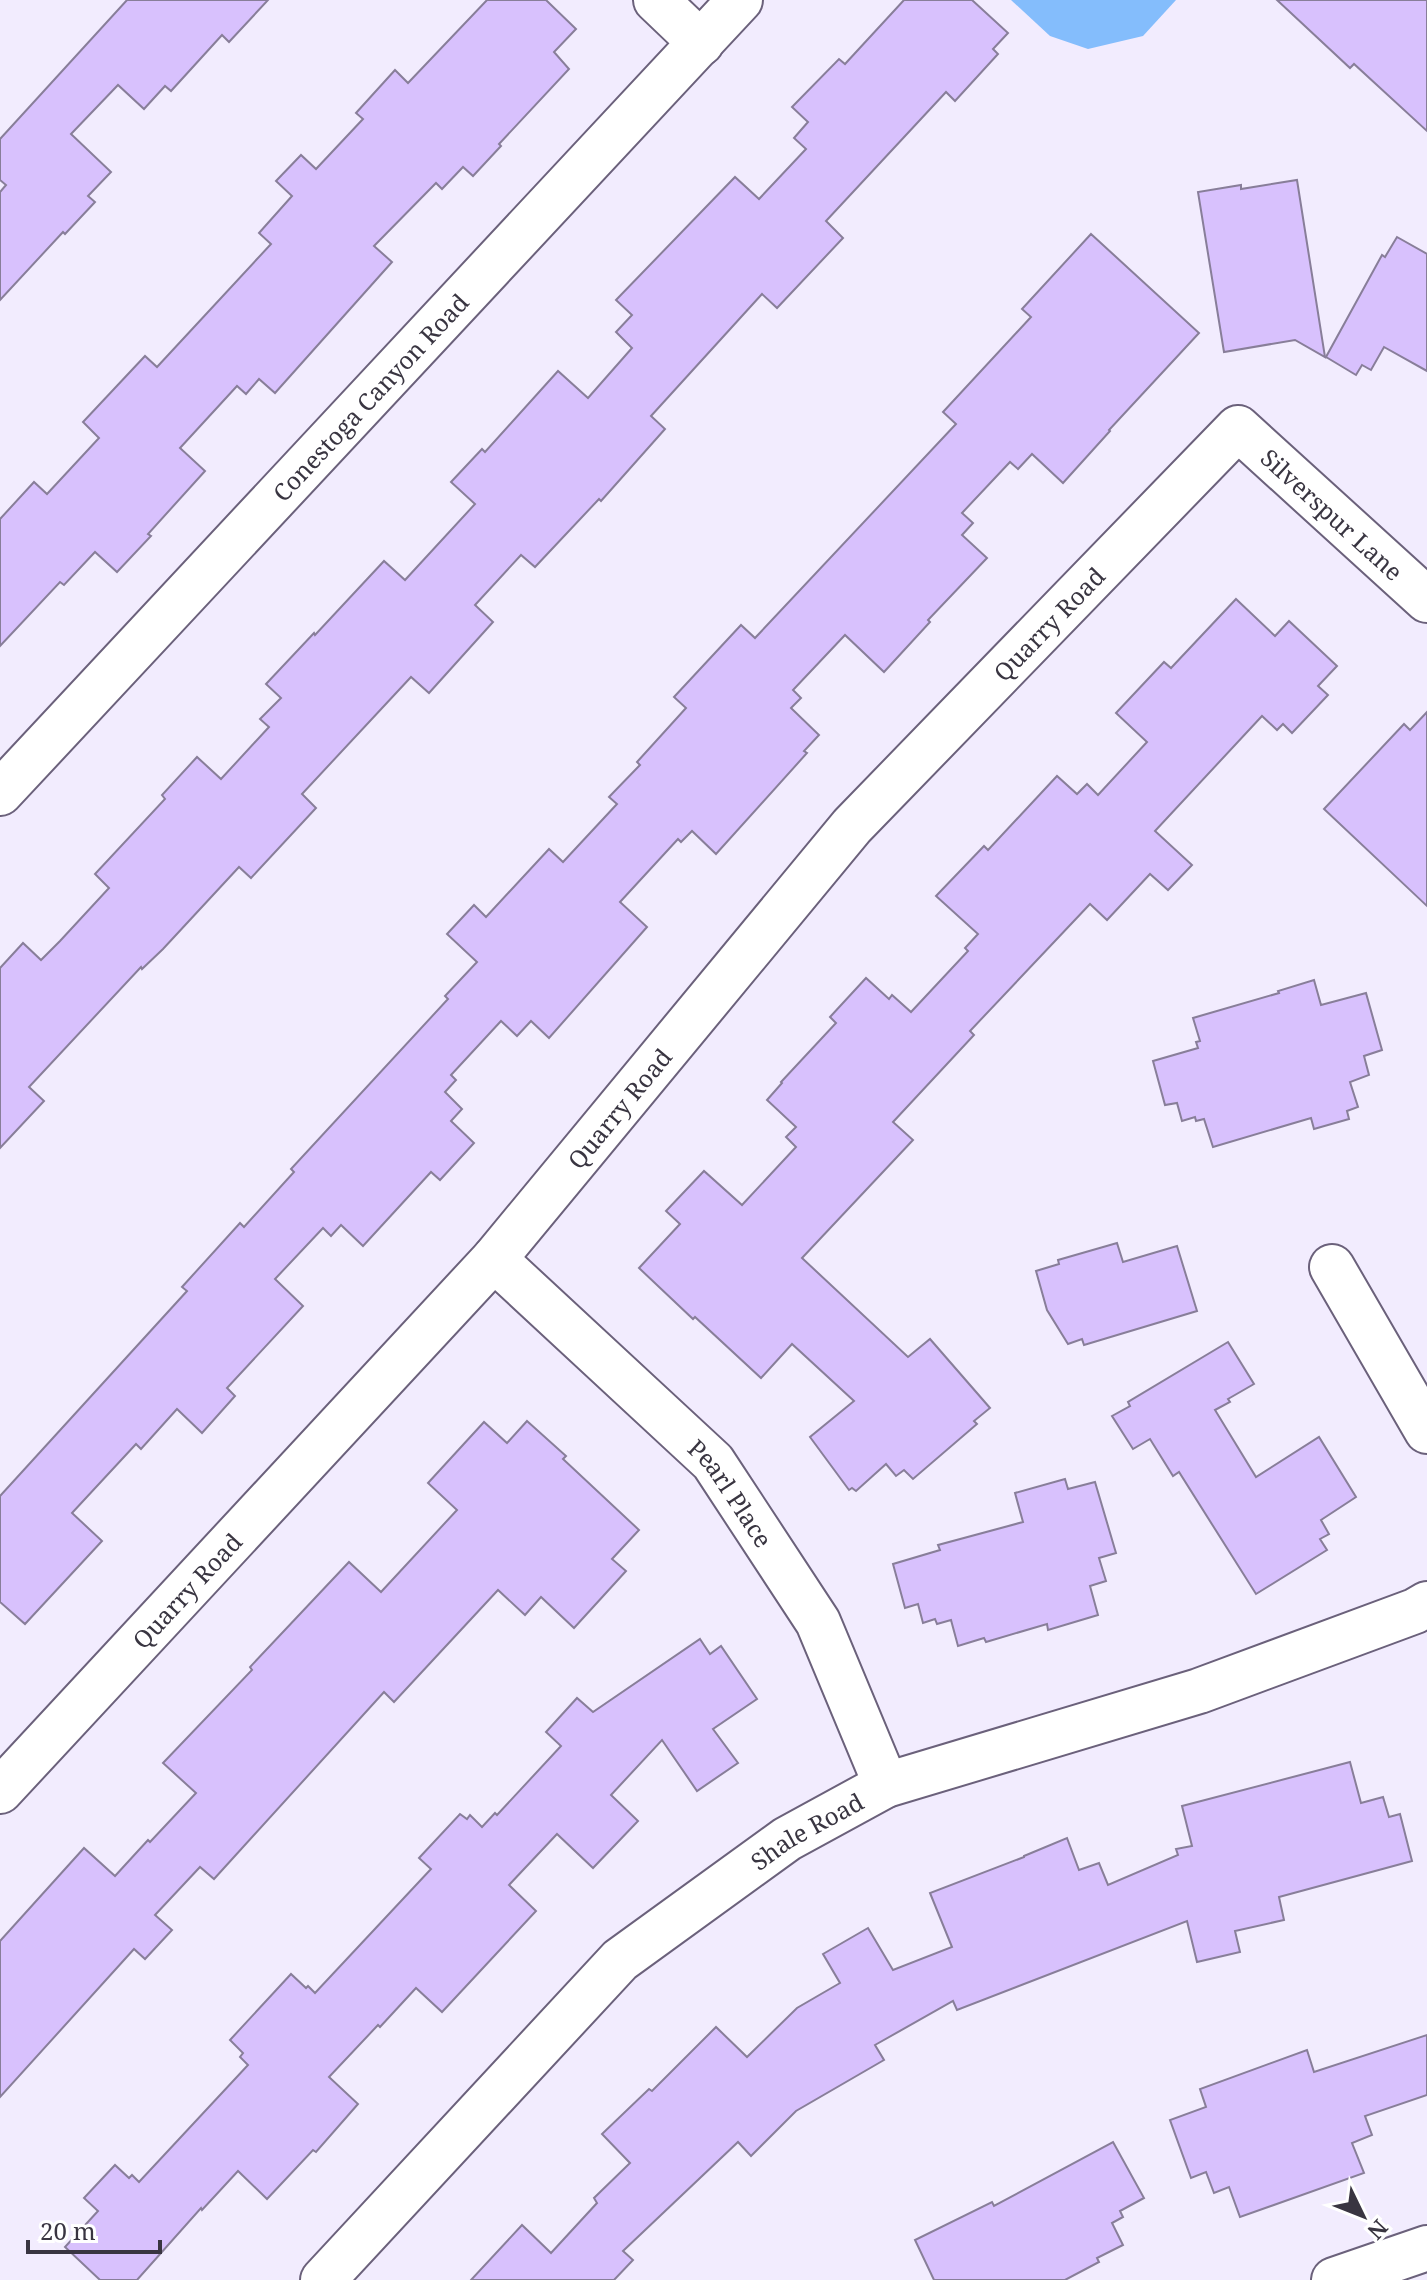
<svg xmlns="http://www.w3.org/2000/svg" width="1427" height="2280" font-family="'Noto Serif',serif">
<rect width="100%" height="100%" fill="#f2ecfe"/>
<!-- water -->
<path fill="#84bdfc" d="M1011,0H1176L1143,36L1088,49L1050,36Z"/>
<!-- building -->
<g fill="#d8c1fd" stroke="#887e99" stroke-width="2">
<path d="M127,0H268L229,42L222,35L171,91L165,86L144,109L118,85L71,134L111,172L88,196L95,202L65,234L63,232L0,300V192L6,185L0,180V139Z"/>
<path d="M487,0H546L576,29L554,52L569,69L499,144L501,146L473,176L463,167L442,189L436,183L374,246L392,262L275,393L259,379L246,394L237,386L180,448L205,471L148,534L151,536L117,572L95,552L64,585L60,582L0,646V519L34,482L47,494L99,438L83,422L145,356L157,367L271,244L259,233L292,196L276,181L301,155L316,169L363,119L356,113L395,70L408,83Z"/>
<path d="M904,0H972L1008,33L993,49L998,54L955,101L946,92L826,221L843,238L777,308L762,294L651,416L665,429L601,501L599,499L535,567L521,555L475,605L493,622L429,693L411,677L302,794L316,808L251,878L239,867L163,949L142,969L141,967L29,1087L44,1101L0,1148V968L23,943L41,960L60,941L109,888L95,874L165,799L162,795L197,757L221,779L269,727L260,719L281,698L266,684L314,633L315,635L384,561L405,580L475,504L451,482L482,449L485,452L558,371L588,398L632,348L616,332L632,315L616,300L735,177L759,199L806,149L794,138L808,122L792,107L839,59L845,64Z"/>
<path d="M1277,0H1427V131L1354,64L1350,68Z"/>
<path d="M1297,180L1325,357L1295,340L1224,352L1198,192L1241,185V189Z"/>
<path d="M1091,234L1199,333L1109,430L1110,431L1063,483L1032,454L1018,469L1010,462L962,513L973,523L962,535L987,558L928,620L930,622L884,672L845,635L793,690L801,698L791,708L819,735L804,751L807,753L716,854L692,831L681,842L678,839L620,902L647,927L549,1038L531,1021L517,1036L501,1021L451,1075L456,1080L445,1092L462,1109L451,1121L474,1143L440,1180L431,1172L363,1246L341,1225L331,1236L323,1228L275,1279L303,1306L227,1388L235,1396L202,1433L177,1409L141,1449L136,1444L72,1513L102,1541L25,1624L0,1602V1496L187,1291L182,1287L240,1223L244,1227L294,1172L291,1169L448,999L445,996L477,962L447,934L474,905L486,917L549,849L563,862L617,804L609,797L640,765L637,762L686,708L674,697L741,625L755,638L956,424L943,412L1031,317L1022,309Z"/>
<path d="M1397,237L1427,254V371L1384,347L1371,370L1362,365L1356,375L1326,357L1382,255L1385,257Z"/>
<path d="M1236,599L1275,636L1289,621L1337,666L1318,686L1328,695L1292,733L1283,724L1277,730L1262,716L1155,831L1192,865L1168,890L1150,874L1107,920L1090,904L970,1031L974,1035L893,1122L913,1140L802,1258L908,1357L930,1339L990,1408L974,1421L977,1424L913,1479L904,1470L896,1476L886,1464L856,1491L852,1488L849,1490L810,1437L854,1401L792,1344L761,1378L695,1317L693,1319L639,1268L680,1224L666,1211L704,1171L742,1205L796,1147L786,1137L796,1127L767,1100L782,1083L781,1082L836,1023L830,1017L866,978L889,999L892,995L911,1012L968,951L965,948L978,934L936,896L984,846L988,850L1057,776L1077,794L1087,784L1098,795L1147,742L1116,713L1164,662L1171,668Z"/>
<path d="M1427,712V906L1324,809L1404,724L1410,730Z"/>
<path d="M1314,980L1321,1005L1366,993L1382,1050L1364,1056L1369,1075L1350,1082L1358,1107L1347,1111L1349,1119L1314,1129L1311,1118L1213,1147L1204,1119L1196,1121L1195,1117L1182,1121L1177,1103L1165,1105L1153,1061L1198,1048L1196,1042L1200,1041L1193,1018L1279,993L1278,991Z"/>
<path d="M1117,1243L1123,1262L1177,1246L1197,1311L1084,1345L1082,1339L1068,1344L1047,1310L1036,1271L1059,1264L1058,1260Z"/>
<path d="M1228,1342L1254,1384L1228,1399L1230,1402L1215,1410L1256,1477L1319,1437L1356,1497L1321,1520L1329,1534L1320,1539L1327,1550L1256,1594L1179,1472L1173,1476L1150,1439L1133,1449L1112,1416L1130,1406L1128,1402Z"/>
<path d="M527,1421L566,1456L563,1459L639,1530L612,1559L626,1571L574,1628L541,1597L525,1615L498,1590L394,1702L384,1692L214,1879L200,1867L155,1915L172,1930L145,1959L134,1949L0,2097V1941L84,1848L115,1876L148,1840L150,1842L196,1793L163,1763L252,1670L250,1667L349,1562L381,1592L457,1510L428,1483L484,1422L507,1443Z"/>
<path d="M1065,1479L1068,1489L1095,1482L1116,1553L1099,1558L1106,1581L1090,1586L1098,1615L1048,1630L1047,1624L986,1642L984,1638L958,1646L951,1620L937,1624L935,1619L923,1623L918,1604L905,1608L893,1564L940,1550L938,1545L1023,1522L1015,1493Z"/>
<path d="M700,1639L710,1654L721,1646L757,1699L713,1729L738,1763L697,1791L662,1740L611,1795L638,1821L593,1868L557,1834L509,1885L536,1911L442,2012L416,1988L380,2027L378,2025L329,2077L358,2104L316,2152L313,2150L267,2199L238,2171L202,2210L201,2208L137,2280H100L65,2247L98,2211L84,2198L115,2165L129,2178L132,2175L139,2182L248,2065L240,2057L243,2053L230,2040L291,1974L306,1988L308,1986L315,1993L431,1869L419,1858L460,1814L467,1819L470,1815L482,1827L495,1813L497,1815L561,1746L546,1732L577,1698L593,1712Z"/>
<path d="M1350,1762L1361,1803L1383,1797L1389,1817L1400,1814L1412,1861L1279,1897L1284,1920L1235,1931L1240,1952L1197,1962L1187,1921L957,2010L953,2001L875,2045L884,2060L796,2111L751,2156L738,2142L623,2251L633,2260L614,2280H471L522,2225L551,2253L597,2203L594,2198L630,2163L602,2134L649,2089L652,2091L716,2027L747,2057L797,2008L840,1983L823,1954L868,1928L893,1970L952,1947L930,1893L1024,1857V1856L1067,1838L1079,1870L1099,1863L1108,1885L1178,1855L1176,1849L1192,1846L1182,1806Z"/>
<path d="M1427,2035V2095L1365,2116L1372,2135L1352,2143L1364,2173L1240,2217L1229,2187L1214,2193L1206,2172L1191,2178L1170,2120L1206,2107L1200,2089L1307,2050L1314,2072Z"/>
<path d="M1113,2142L1144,2198L1120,2211L1123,2217L1112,2223L1123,2245L1097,2258L1099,2262L1065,2280H934L915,2240L992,2202L994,2206Z"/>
</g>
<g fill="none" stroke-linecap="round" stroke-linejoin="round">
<defs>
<g id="minor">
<path d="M656,0L701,43"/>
<path id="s1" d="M0,793L740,0"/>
<path id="s2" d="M494,1259L713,1462L818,1622L886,1785"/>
<path d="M1332,1267L1427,1431"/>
<path id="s3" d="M0,1791L494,1259L852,826L1238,428L1427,600"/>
<path id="s4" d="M323,2280L620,1960L787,1839L886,1785L1199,1691L1415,1611L1427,1604"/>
<path d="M1334,2280L1427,2248"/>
</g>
</defs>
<!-- minor casing -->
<use href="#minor" stroke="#6b617b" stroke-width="48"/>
<!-- minor -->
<use href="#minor" stroke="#fff" stroke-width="44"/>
</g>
<g text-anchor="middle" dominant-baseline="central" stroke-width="8" stroke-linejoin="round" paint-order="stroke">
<!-- street labels -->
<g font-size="24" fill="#393541" stroke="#fff">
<text stroke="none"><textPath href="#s1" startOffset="542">Conestoga Canyon Road</textPath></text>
<text stroke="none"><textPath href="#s3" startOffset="1970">Silverspur Lane</textPath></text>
<text stroke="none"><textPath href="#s3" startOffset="1570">Quarry Road</textPath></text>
<text stroke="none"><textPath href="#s3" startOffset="922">Quarry Road</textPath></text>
<text stroke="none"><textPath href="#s2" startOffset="334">Pearl Place</textPath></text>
<text stroke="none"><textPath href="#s3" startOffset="274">Quarry Road</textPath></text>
<text stroke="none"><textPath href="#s4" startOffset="664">Shale Road</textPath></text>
</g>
</g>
<!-- north arrow -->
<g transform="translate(1363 2216) rotate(133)" stroke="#ffffff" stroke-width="6" paint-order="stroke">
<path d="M0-6L14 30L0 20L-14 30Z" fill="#393541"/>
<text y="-12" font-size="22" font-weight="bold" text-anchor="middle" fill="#393541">N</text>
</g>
<!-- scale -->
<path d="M28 2240v12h132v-12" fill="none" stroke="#393541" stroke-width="4"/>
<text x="40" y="2240" font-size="24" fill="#393541" stroke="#ffffff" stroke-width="6" paint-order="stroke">20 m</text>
</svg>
